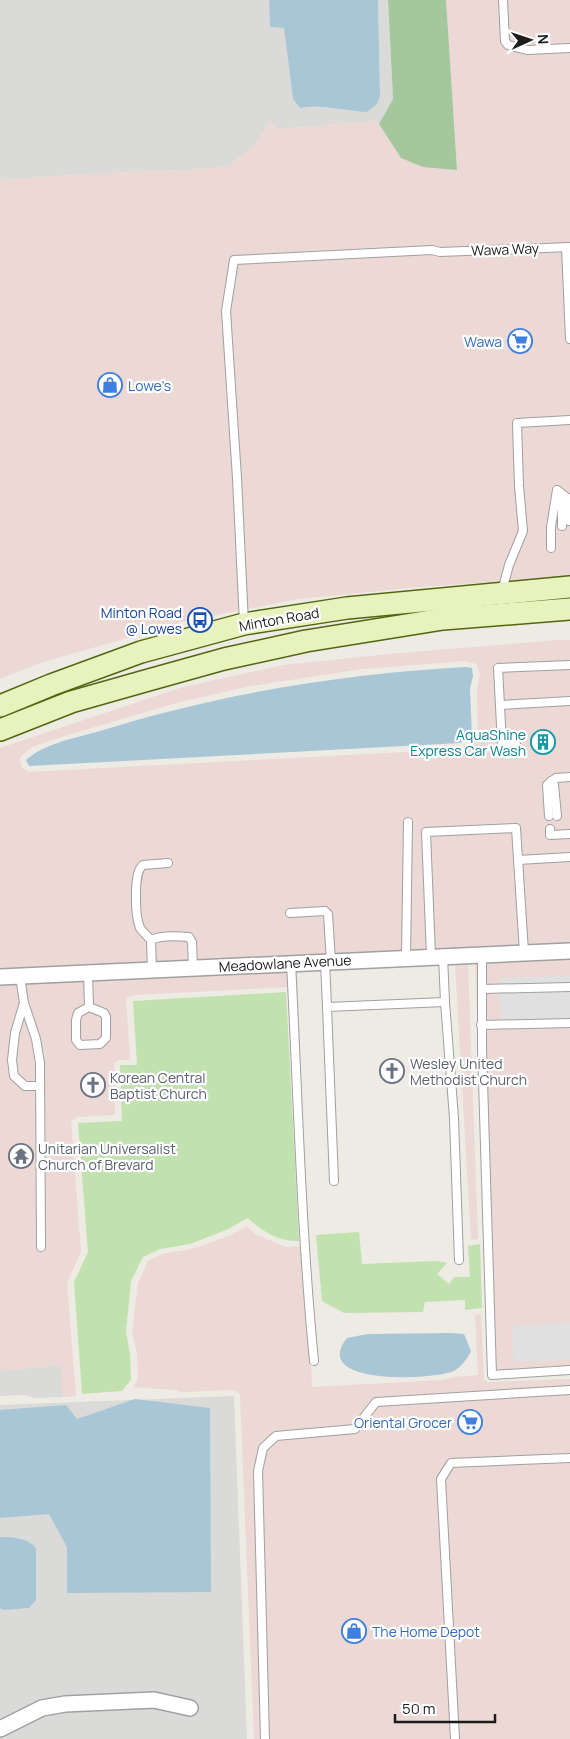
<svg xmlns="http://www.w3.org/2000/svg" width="570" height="1739" font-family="Manrope,sans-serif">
<rect width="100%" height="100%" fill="#edebe3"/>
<!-- residential -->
<g fill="#dadad9">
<path d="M0,0H269L270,27L284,28L293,99L300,108L327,106L351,111L380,96L378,0H388L393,99L379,124L375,121L278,129L271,121L251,149L228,166L207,169L85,174L0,180Z"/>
<path d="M61,1365L63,1397L34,1398L26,1395L0,1396V1371Z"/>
<path d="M234,1396L247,1739H0V1405Z"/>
</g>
<!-- commercial -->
<g fill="#ecd8d4" fill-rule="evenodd">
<path d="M446,0H570V576L420,587L298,599L186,621L40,663L0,679V180L85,174L207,169L228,166L251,149L271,121L278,129L375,121L379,124L401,158L457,170Z"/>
<path d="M558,640H570V953L468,963L478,1239L471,1240L455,963L297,972L312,1387L443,1380L454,1377L478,1375L475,1315L481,1314L484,1380L488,1382L570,1379V1739H254L240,1394L234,1390L180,1392L176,1390L133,1387L138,1379L137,1354L132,1332L138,1283L148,1261L162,1254L192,1249L229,1236L247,1226L255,1234L286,1247L303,1246L290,987L133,995L127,998L126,1001L130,1060H118L114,1064L115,1115L78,1117L71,1121L81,1251L67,1283L76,1396L63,1397L60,1365L0,1371V748L183,687L284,665L389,654ZM465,661L477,664L480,675L477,688L478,738L462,749L29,772L22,768L20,760V757L32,747L48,741L176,703L250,686L363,669Z"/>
<path d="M570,959V1373L490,1376L475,962Z"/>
</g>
<!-- grass -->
<g fill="#c1e1ae">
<path d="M286,992L299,1241C280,1242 261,1231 248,1218L226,1230L190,1244L160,1249L143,1257L131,1281L126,1332L130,1354L131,1380L122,1391L82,1394L74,1282L88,1252L78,1123L122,1121L120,1065H137L133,1001Z"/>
<path d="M359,1232L362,1264L436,1261L447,1263L437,1274L449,1284L454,1277H470L468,1246L480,1244L482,1308L465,1310V1300L425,1302L423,1312L344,1313L322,1301L316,1235Z"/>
</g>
<!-- forest -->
<path fill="#a4c79d" d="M388,0H446L457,170L423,167L401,158L379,124L393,99Z"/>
<!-- parking -->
<g fill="#e0e0e0">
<path d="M570,976V1019L501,1021L499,978Z"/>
<path d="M570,1323V1360L514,1362L512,1326Z"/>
</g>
<!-- water -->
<g fill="#a8c6d5">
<path d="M269,0H378L380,96L377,104L367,112C343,111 326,104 300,108L293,99L284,28L270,27Z"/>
<path d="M466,667L472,668L473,676L470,688L472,737L460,743L29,766L26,760C45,743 76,738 100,731C219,694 341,674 466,667Z"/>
<path d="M451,1333L464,1334L471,1351C468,1358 461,1367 454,1371C433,1380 309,1386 347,1338L368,1334Z"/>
<path d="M135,1399L210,1408L211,1592L67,1593V1547L49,1514L0,1518V1410L66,1405L77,1419Z"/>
<path d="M0,1537C12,1537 30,1538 36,1549V1600L29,1608L3,1610L0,1608Z"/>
</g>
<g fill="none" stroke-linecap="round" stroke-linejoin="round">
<defs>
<g id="service">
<path d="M503,0L505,41L508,45L527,50L570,48"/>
<path d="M566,247L570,339"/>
<path d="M568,498L569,521"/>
<path d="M562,526V495"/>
<path d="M551,548V527L557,490L570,500"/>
<path d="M502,591L509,565L523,531L519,486L517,423L570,420"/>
<path d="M244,623L237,478L226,311L234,260L432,250L440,252L570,247"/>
<path d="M500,705L570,701"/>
<path d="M516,744H502L498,668L570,665"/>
<path d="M551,781L554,785L557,816"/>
<path d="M549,816L547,785L556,778L570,777"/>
<path d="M550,829V835L570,834"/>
<path d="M518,860L570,857"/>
<path d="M290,913L325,911L328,914L331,961"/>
<path d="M151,940C147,936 143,932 140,928C135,916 133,872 143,865L168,863"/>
<path d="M482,954V1048L492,1375L570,1370"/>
<path d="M431,956L426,832L516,828L524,952"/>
<path d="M406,957L408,822"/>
<path d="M325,961L327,1007L445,1002L443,956"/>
<path d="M291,963C298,1096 301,1229 314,1361"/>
<path d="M152,970L151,940C161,935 178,936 189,937L192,942L193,968"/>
<path d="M88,973L89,1007L78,1013L76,1020V1040L80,1045L100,1044L106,1038V1017L104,1013L89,1007"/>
<path d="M20,976L24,1003L15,1033L12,1060L14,1076L25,1086H40"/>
<path d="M482,989L570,987"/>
<path d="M445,1002L454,1118L459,1260"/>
<path d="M24,1003L36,1039L40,1063L41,1247"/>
<path d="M327,1007L334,1181"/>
<path d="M481,1025L570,1023"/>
<path d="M265,1739L258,1471L263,1448L276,1436L355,1429L376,1402L570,1390"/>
<path d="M455,1739L441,1479L451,1463L570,1458"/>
</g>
<g id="minor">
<path d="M0,977L570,951"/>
<path d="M0,1729L42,1708L65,1704L154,1700L190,1708"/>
</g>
<g id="secondary">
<path d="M0,706L51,685L141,652L244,624L347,608L570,587"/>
<path d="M0,730L71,702L145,681L224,659L306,641L443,619L570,609"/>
</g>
</defs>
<!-- service casing -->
<use href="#service" stroke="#a0a0a0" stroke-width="10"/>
<!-- minor casing -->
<use href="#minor" stroke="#a0a0a0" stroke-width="18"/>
<!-- secondary casing -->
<use href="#secondary" stroke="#526611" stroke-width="24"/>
<!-- service -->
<use href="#service" stroke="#fff" stroke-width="8"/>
<!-- minor -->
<use href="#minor" stroke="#fff" stroke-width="15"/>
<!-- secondary -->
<use href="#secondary" stroke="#e8f2bc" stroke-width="21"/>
</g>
<!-- icons -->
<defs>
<symbol id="supermarket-ring" viewBox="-11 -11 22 22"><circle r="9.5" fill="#fff" stroke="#3f7fe0" stroke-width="1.5"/><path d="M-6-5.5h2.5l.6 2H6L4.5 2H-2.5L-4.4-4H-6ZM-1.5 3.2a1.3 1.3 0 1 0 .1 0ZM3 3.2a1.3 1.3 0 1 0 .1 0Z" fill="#3f7fe0"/></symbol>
<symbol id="shop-ring" viewBox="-11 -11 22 22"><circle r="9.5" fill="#fff" stroke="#3f7fe0" stroke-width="1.5"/><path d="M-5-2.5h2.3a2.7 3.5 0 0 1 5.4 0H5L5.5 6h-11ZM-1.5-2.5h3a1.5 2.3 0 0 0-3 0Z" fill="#3f7fe0"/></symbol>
<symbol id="bus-ring" viewBox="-11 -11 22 22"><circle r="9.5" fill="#fff" stroke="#1a4fb4" stroke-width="1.5"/><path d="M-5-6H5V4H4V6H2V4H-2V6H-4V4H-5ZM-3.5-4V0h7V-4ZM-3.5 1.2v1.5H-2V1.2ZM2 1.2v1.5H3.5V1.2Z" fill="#1a4fb4"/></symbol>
<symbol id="building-ring" viewBox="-11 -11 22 22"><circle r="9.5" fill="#fff" stroke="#0f9aa8" stroke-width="1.5"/><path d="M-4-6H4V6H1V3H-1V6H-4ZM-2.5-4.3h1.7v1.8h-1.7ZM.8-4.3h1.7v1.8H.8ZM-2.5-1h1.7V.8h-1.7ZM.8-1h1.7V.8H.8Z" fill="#0f9aa8"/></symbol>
<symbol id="church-ring" viewBox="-11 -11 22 22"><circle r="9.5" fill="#fff" stroke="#6b7280" stroke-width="1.5"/><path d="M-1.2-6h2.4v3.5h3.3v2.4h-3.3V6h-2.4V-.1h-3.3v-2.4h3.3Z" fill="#6b7280"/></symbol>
<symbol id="temple-ring" viewBox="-11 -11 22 22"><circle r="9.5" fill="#fff" stroke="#6b7280" stroke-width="1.5"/><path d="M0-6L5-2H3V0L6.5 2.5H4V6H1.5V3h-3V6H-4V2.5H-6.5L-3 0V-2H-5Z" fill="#6b7280"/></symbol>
</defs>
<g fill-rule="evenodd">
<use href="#supermarket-ring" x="506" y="327" width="28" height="28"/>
<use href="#shop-ring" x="96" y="371" width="28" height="28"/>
<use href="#bus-ring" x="186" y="606" width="28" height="28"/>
<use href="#building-ring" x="529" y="728" width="28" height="28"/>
<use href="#church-ring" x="378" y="1057" width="28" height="28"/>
<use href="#church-ring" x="79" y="1071" width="28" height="28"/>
<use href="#temple-ring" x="7" y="1142" width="28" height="28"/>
<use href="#supermarket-ring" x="456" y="1408" width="28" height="28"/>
<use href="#shop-ring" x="340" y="1617" width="28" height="28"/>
</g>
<g text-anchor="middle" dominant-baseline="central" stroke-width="4.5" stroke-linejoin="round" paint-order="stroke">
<!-- street labels -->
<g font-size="14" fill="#1c1c1c" stroke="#fff">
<text transform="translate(505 249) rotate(-2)">Wawa Way</text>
<text transform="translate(279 619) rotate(-10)">Minton Road</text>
<text transform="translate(285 963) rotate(-3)">Meadowlane Avenue</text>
</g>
<!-- shop labels -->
<g font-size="14" fill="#366cbe" stroke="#fff" text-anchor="end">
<text x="502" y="341">Wawa</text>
<text x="128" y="385" text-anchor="start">Lowe's</text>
<text x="452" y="1422">Oriental Grocer</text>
<text x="372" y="1631" text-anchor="start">The Home Depot</text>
</g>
<!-- transit labels -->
<g font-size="14" fill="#164399" stroke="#fff" text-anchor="end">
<text x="182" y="612">Minton Road<tspan x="182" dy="16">@ Lowes</tspan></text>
</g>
<!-- culture labels -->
<g font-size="14" fill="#0d838f" stroke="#fff" text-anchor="end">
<text x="526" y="734">AquaShine<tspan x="526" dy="16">Express Car Wash</tspan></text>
</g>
<!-- worship labels -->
<g font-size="14" fill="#5b616d" stroke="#fff" text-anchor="start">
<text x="410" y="1063">Wesley United<tspan x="410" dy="16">Methodist Church</tspan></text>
<text x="110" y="1077">Korean Central<tspan x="110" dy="16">Baptist Church</tspan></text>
<text x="38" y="1148">Unitarian Universalist<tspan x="38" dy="16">Church of Brevard</tspan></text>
</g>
</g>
<!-- north arrow -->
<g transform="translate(530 40) rotate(87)" stroke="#ffffff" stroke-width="4" paint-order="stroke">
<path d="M0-4L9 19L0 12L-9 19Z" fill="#1c1c1c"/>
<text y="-8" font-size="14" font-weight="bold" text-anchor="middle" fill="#1c1c1c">N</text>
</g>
<!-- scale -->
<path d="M395 1714v8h100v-8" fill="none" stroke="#1c1c1c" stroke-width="2.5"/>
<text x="402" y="1714" font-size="15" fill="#1c1c1c" stroke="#ffffff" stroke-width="4" paint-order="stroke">50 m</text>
</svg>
